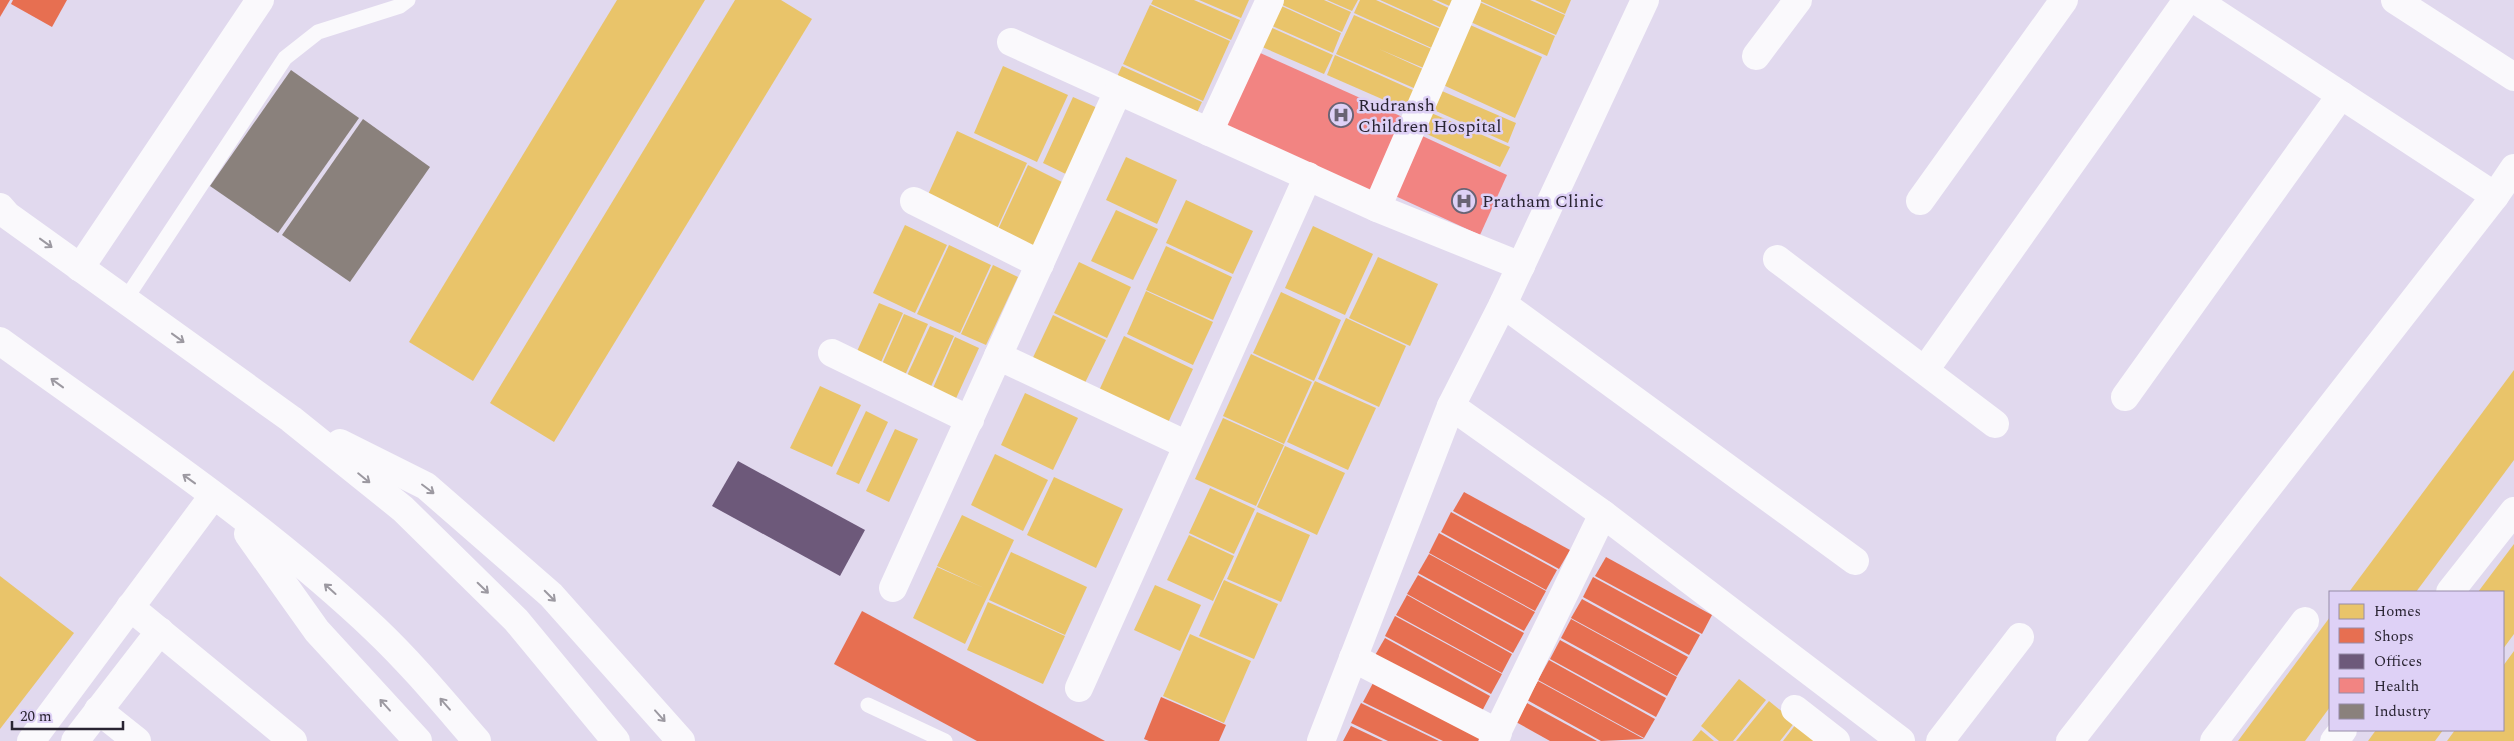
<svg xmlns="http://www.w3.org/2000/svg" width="2514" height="741" font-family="Spectral,serif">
<rect width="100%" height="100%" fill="#e1d9ee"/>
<!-- homes -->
<g fill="#e9c46a">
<path d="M617,0H705L473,381L409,342Z"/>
<path d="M735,0H781L812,19L554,442L490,403Z"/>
<path d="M1153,0H1194L1240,20L1231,40L1151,4Z"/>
<path d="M1199,0H1249L1241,18Z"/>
<path d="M1280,0H1324L1351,12L1342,32L1278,3Z"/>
<path d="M1327,0H1358L1352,11Z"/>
<path d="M1360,0H1376L1443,30L1434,49L1354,13Z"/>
<path d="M1380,0H1432L1453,10L1444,29Z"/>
<path d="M1436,0H1457L1454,8Z"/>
<path d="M1475,0L1555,36L1547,56L1466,20Z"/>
<path d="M1478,0H1530L1565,15L1556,35Z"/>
<path d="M1535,0H1571L1565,14Z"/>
<path d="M1277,4L1341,33L1333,53L1268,24Z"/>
<path d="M1150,5L1230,41L1203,101L1123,64Z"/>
<path d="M1354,15L1434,50L1426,69L1379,49L1425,70L1416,89L1336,54Z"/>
<path d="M1468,24L1542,57L1515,118L1441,84Z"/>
<path d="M1268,26L1333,55L1324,74L1260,46Z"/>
<path d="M1335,55L1415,91L1407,110L1327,75Z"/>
<path d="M1003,66L1068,95L1037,162L974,133Z"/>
<path d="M1122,66L1202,102L1193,121L1113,85Z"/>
<path d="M1435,88L1516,123L1508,143L1427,107Z"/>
<path d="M1073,97L1102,110L1072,177L1043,163Z"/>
<path d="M1429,112L1510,147L1500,167L1420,131Z"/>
<path d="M957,131L1027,163L996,231L926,199Z"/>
<path d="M1126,157L1177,180L1157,224L1106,200Z"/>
<path d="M1028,165L1070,186L1038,254L996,234Z"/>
<path d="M1186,200L1253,231L1233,274L1166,243Z"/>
<path d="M1116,210L1158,229L1133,280L1091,261Z"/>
<path d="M905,225L947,245L915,313L873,293Z"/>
<path d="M1313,226L1373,254L1345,315L1285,288Z"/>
<path d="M949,245L991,265L960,333L917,314Z"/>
<path d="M1166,246L1232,277L1213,320L1146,290Z"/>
<path d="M1378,257L1438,284L1410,346L1349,318Z"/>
<path d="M1079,262L1131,287L1107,338L1054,313Z"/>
<path d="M993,265L1018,277L986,345L961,334Z"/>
<path d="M1146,291L1213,322L1193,365L1127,334Z"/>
<path d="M1281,292L1341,320L1314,381L1253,353Z"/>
<path d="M879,303L903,313L877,371L853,360Z"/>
<path d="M904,314L928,324L902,382L879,371Z"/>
<path d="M1053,315L1106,340L1081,391L1029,366Z"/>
<path d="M1346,318L1406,346L1379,407L1318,379Z"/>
<path d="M930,326L954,336L928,393L904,382Z"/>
<path d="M1124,336L1193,369L1166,427L1097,395Z"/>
<path d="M955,337L979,348L953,405L930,395Z"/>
<path d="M1251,354L1312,382L1284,444L1223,416Z"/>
<path d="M2514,370V460L2416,592H2349Z"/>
<path d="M1315,381L1376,408L1348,470L1287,442Z"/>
<path d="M820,386L861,405L832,467L790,448Z"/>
<path d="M1025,393L1078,418L1053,470L1001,445Z"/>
<path d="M866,411L888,422L859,484L836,474Z"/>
<path d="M1223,418L1284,445L1256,506L1195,479Z"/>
<path d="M895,429L918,439L889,502L866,491Z"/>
<path d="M1285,446L1345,473L1317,535L1257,507Z"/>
<path d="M995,454L1048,480L1023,531L971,505Z"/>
<path d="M1054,477L1123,509L1096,568L1027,535Z"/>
<path d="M1210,488L1255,509L1234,554L1189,533Z"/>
<path d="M1257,512L1310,535L1281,602L1227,579Z"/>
<path d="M962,515L1014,540L965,644L913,618L937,567L984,588L937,566Z"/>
<path d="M1189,535L1234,556L1213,601L1167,580Z"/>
<path d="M2514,544V634L2503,649V592H2478Z"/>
<path d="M1011,552L1087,587L1065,635L989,600Z"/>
<path d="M0,576L74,633L0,729Z"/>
<path d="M1224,580L1278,604L1254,659L1199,636Z"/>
<path d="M1155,585L1201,605L1180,651L1134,630Z"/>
<path d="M988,602L1065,636L1043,684L967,650Z"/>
<path d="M2330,617V707L2305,741H2238Z"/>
<path d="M1190,634L1251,661L1224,723L1163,696Z"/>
<path d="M2514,651V741H2447L2455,730H2503V666Z"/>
<path d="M1739,679L1766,700L1733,741H1719L1701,726Z"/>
<path d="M1769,701L1795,722L1780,741H1736Z"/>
<path d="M1796,724L1817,741H1783Z"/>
<path d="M1701,730L1714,741H1692Z"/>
<path d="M2376,730H2443L2435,741H2368Z"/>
</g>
<!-- shops -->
<g fill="#e76f51">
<path d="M0,0H10L0,17Z"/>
<path d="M13,0H67L52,27L11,4Z"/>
<path d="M1464,492L1570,550L1559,569L1453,511Z"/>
<path d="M1451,512L1557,570L1546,590L1441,532Z"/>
<path d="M1439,533L1546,591L1535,611L1429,553Z"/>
<path d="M1429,554L1535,612L1524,631L1418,573Z"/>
<path d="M1606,557L1712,615L1702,634L1595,576Z"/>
<path d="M1418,575L1524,633L1513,653L1407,594Z"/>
<path d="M1593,577L1700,635L1689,655L1583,597Z"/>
<path d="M1407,595L1512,654L1502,673L1396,615Z"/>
<path d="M1582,599L1688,657L1677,676L1571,618Z"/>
<path d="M862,611L1105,741H977L834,664Z"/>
<path d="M1395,616L1502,674L1491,694L1385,636Z"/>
<path d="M1571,619L1677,677L1667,696L1561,638Z"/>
<path d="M1385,638L1490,696L1480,715L1374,657Z"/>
<path d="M1560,640L1666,698L1656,717L1550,659Z"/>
<path d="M1549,660L1655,719L1644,738L1538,680Z"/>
<path d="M1538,681L1644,739L1601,741L1527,700Z"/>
<path d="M1373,683L1481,735L1478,741H1443L1363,702Z"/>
<path d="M1161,697L1226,725L1219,741H1149L1144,739Z"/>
<path d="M1361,703L1439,741H1388L1351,723Z"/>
<path d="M1527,703L1597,741H1550L1516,722Z"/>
<path d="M1351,726L1383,741H1343Z"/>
</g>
<!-- offices -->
<path fill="#6d597a" d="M738,461L865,530L840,576L712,506Z"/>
<!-- health -->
<g fill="#f28482">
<path d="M1258,52L1407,119L1371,197L1223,129Z"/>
<path d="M1418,134L1507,175L1480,235L1391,194Z"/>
</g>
<!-- industry -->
<g fill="#8a817c">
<path d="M291,70L359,118L278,233L210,186Z"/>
<path d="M363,119L430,167L350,282L282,235Z"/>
</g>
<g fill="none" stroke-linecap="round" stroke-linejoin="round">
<!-- lane -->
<g stroke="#faf9fc" stroke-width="15">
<path d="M125,300L285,58L318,32L400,6L408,0"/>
<path d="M868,705L945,741"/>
</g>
<!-- street -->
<g stroke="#faf9fc" stroke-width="28">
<path d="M2196,0L2495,196"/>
<path d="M2395,0L2514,77"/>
<path d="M1011,42L1377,208L1521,266"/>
<path d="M1756,56L1798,0"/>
<path d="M1209,132L1270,0"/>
<path d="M914,201L1040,264"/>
<path d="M1920,201L2064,0"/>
<path d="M1377,208L1467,0"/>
<path d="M1777,259L1995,424"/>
<path d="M80,268L260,0"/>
<path d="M1503,304L1855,561"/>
<path d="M832,353L970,420"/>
<path d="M998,356L1187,445"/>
<path d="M1925,370L2187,0"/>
<path d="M2125,397L2341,95"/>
<path d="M1451,406L1603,514L1901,741"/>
<path d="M893,588L1118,91"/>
<path d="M2450,592L2514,511"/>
<path d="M130,607L293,741"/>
<path d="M1353,658L1498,733"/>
<path d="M1079,688L1308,176"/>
<path d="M1795,709L1836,741"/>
<path d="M98,710L137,741"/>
<path d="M31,741L213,496"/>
<path d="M75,741L160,631"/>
<path d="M1493,741L1603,514"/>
<path d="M1940,741L2020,637"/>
<path d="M2070,741L2495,196L2514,168"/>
<path d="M2214,741L2305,621"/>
<path d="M2334,741L2343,730"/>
</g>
<!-- secondary -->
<path stroke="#faf9fc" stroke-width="28" d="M1321,741L1451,406L1503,304L1645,0"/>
<!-- highway -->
<g stroke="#faf9fc" stroke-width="28">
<path d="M0,207L7,215L291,419L403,509L516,620L616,741"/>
<path d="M0,341C127,433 261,521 375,629C412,664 444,703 477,741"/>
<path d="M340,443L426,486L551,595L681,741"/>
<path d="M248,534L317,631L418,741"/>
</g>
</g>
<!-- one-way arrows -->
<defs><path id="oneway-shaft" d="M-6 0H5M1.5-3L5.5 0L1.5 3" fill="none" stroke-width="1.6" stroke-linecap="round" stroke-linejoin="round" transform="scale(1.25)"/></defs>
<g stroke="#9c99a1">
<use href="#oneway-shaft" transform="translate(46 243) rotate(36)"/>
<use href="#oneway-shaft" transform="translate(178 338) rotate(36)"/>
<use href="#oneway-shaft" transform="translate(57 383) rotate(-144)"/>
<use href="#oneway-shaft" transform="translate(364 478) rotate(39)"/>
<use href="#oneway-shaft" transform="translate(189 479) rotate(-144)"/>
<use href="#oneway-shaft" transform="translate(428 489) rotate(37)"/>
<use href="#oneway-shaft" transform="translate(483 588) rotate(44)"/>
<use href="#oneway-shaft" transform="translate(330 589) rotate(-138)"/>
<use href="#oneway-shaft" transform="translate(550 596) rotate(45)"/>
<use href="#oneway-shaft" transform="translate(445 704) rotate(-131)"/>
<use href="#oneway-shaft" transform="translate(385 705) rotate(-132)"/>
<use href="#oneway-shaft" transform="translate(660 716) rotate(48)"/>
</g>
<!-- icons -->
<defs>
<symbol id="hospital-ring" viewBox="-11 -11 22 22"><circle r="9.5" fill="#ded1f6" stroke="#696374" stroke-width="1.5"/><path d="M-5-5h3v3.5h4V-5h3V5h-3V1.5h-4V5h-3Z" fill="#696374"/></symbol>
</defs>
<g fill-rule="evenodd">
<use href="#hospital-ring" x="1327" y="101" width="28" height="28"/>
<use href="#hospital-ring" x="1450" y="187" width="28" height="28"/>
</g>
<g text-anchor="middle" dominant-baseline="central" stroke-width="5" stroke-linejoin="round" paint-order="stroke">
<!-- poi labels -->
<g font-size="18" fill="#292432" stroke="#ded1f6" text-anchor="start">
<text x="1358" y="105">Rudransh<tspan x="1358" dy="21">Children Hospital</tspan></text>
<text x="1482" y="201">Pratham Clinic</text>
</g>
</g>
<!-- legend -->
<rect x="2329" y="591" width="175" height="140" fill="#ded1f6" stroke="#968ca8"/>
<rect x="2339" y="604" width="25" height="15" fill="#e9c46a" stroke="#968ca8"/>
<text x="2374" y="616" font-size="15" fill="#292432">Homes</text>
<rect x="2339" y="628" width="25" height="15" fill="#e76f51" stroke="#968ca8"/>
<text x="2374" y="641" font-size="15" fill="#292432">Shops</text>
<rect x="2339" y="654" width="25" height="15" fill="#6d597a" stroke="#968ca8"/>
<text x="2374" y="666" font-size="15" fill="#292432">Offices</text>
<rect x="2339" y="678" width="25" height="15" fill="#f28482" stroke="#968ca8"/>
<text x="2374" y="691" font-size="15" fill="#292432">Health</text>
<rect x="2339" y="704" width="25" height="15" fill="#8a817c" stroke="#968ca8"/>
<text x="2374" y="716" font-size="15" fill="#292432">Industry</text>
<!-- scale -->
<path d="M12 721v8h111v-8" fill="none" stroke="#292432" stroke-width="2.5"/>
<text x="20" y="721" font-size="15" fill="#292432" stroke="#ded1f6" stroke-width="4" paint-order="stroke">20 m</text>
</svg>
